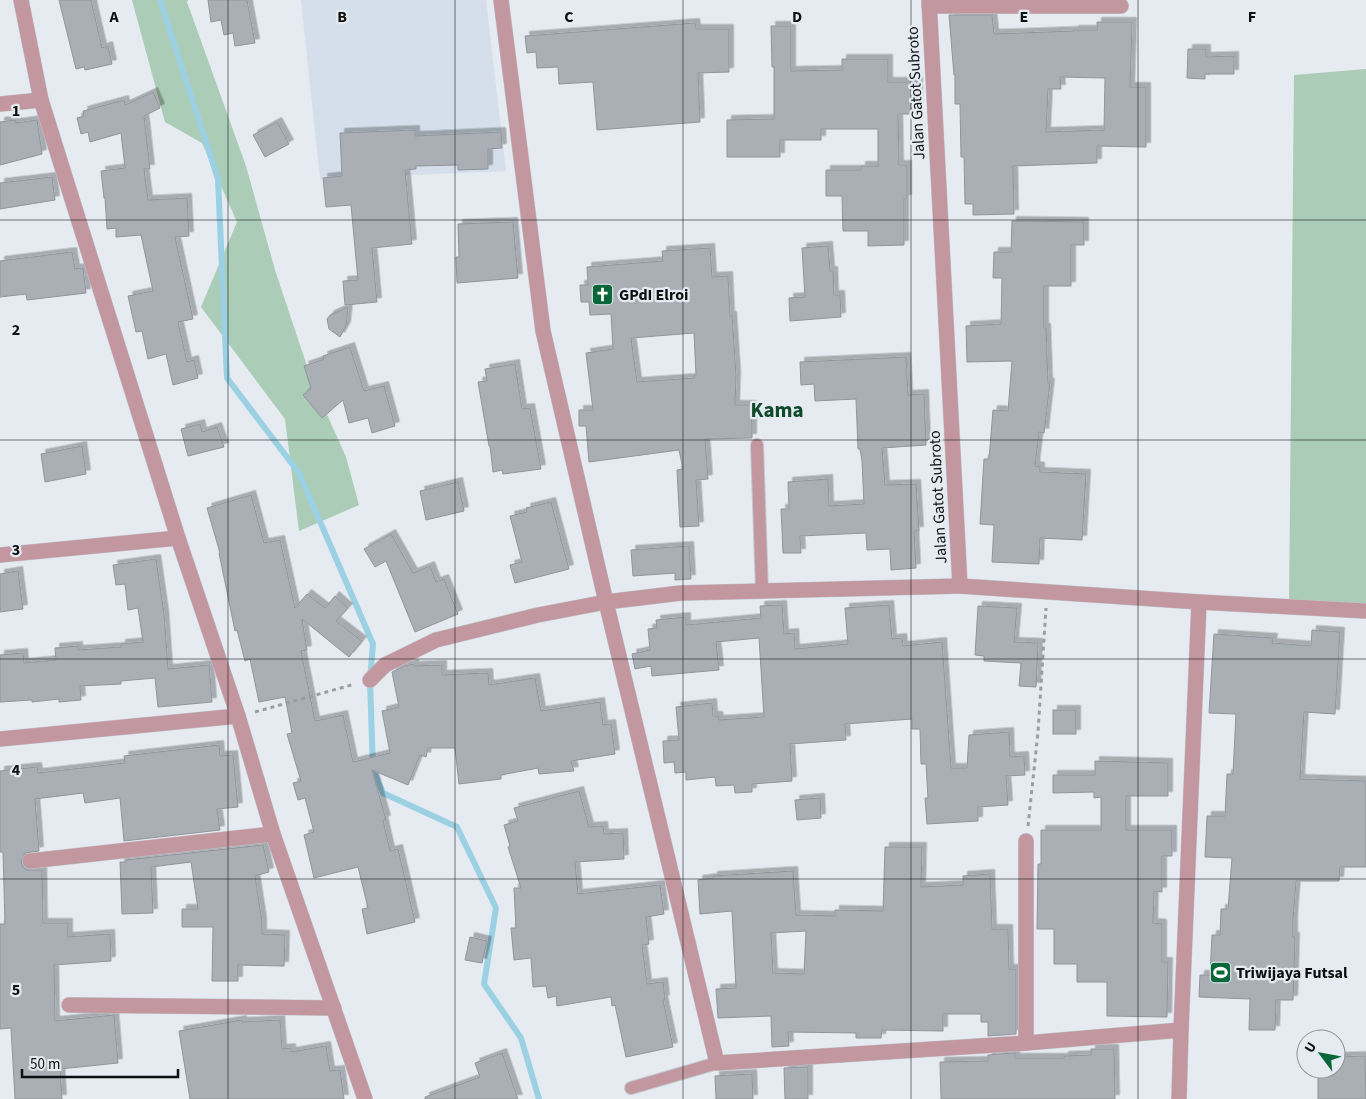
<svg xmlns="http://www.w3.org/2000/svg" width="1366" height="1099" font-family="'Source Sans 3',sans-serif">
<defs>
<filter id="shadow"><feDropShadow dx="4.5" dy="-4.5" stdDeviation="0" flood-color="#0004"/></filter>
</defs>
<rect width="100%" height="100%" fill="#e5ebf1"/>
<!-- built -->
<path fill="#d4dfeb" d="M301,0H486L506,171L320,179Z"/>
<!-- green -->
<g fill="#abccb6">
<path d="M132,0H188L187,2L246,166L275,270L312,381L346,457L359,505L299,531L285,419L201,307L237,222L202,143L165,122Z"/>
<path d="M1366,69V611L1289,606L1294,75Z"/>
</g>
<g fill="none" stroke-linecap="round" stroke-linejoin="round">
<!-- stream -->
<path stroke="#9cd0e3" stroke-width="6" d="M160,0L218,179L227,378L299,473L373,644L370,680L373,770L383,793L457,827L496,908L484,984L521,1038L539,1099"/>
</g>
<!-- building -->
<g fill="#a9afb5" stroke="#90959b" fill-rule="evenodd" filter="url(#shadow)">
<path d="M59,0H91L102,48L108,46L112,64L85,70L84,67L76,69Z"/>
<path d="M208,0H247L255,43L235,46L233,33L224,35L221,20L211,22Z"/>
<path d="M949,15H992L994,34L1074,31V30H1097V22H1132L1130,87H1146V147L1097,146V163L1013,166L1014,214L973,215V204H965L964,157H961L960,104H955V75H954ZM1060,77L1105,78L1104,130L1046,132L1048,89H1061Z"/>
<path d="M695,23L696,29H729V72L698,73L700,122L597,130L593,82L559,84L558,67L537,68L536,52L527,53L525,36Z"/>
<path d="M771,26H791V71L842,70V59H888V82H918V114H898L899,165H907V199H904V245L868,246V231H843L842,196H826V170H861V166H878V129H821V140H780V157H727V120L774,119V67H772Z"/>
<path d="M1188,49H1206V57L1234,56V74H1205V79L1187,78Z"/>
<path d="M153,92L160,108L144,116L150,169H144L148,200L187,198L188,218L189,236L175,237L193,319L178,322L187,362L194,360L198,378L173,385L166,354L148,359L142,331L136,332L128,296L153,291L141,235L116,237V228L107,229L105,198H104L101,171L125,168L121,133L90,142L88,132L81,134L77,118L84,116L83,111L124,100L125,105Z"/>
<path d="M16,120V123L37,120L42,154L0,165V122Z"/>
<path d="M277,122L289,144L265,157L253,135Z"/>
<path d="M415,130V136L501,132L502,148L488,149V169L458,170V165L416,166V169L405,170L412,244L372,248L377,302L345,305L343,281L358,280L351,205L326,207L323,178L342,176L340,133Z"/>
<path d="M52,177L55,200L0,209V183Z"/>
<path d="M1012,221L1084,222V245H1071V286H1044V328H1046L1048,383H1050L1044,433L1039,432L1035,466L1040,467V472L1086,474L1082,540L1040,538L1039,564L992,562L994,525L980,524L984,459H989L993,410L1008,411L1012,361L967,362L966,326L1001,324L1002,278H993L994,252H1011Z"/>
<path d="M513,222L518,278L457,283L456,257H459L458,224Z"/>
<path d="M828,246L830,271H833L834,295H840L841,317L790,321L789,298L805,297L802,248Z"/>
<path d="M710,248L712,277L728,276L730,316H732L736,376L735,405H752V438L705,439L708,479L696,480L699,526L680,527L677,470L683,469L679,450L589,462L586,426H579V410H593L586,353L613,349L611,314L590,315L589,302H581L580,285H588L587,267L663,261L662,251ZM694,333L696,375H694V378L637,382L631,338Z"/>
<path d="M72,252L75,269L83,268L86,293L27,300L26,294L0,297V261Z"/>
<path d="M348,307L346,326L340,337L329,329L327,319L330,315Z"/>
<path d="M350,347L364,391L384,386L395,426L372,433L368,418L349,423L343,400L322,418L303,395L311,388L304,366L324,359L323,356Z"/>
<path d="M906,357L908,395L924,394L926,445L882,448L885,485L916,484L919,531H914L916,568L891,570L890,549L867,550L866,533L800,536L801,553H783L781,509H789L788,482L828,479L829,506L864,504L862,461L860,449H858L856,399L815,401L814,384L801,385L800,362Z"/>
<path d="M515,364L522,409L530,408L541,469L503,474L502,470L493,472L490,446H489L478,382L487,381L485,369Z"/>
<path d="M200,424L202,432L217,427L224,447L188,456L181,429Z"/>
<path d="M82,446L86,474L45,482L41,454Z"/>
<path d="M458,482L464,511L426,520L420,491Z"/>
<path d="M251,495L264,543L280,540L295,608L307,594L325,608L335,596L348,608L336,621L362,641L349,657L302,619L307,650L301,651L315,721L343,715L353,762L390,753L382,711L399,707L392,672L404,666L414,664V666L442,665V675L488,673L489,685L535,678L541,711L600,702L603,725L611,724L615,754L571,761L574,771L539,774L538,768L501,775V779L459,784L455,748H428L426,757L420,755L408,785L372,770L386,820H383L390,851L398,849L415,922L367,934L362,909L368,908L358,867L314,878L304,835L314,832L305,798L298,800L293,783L301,781L287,734L292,733L285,697L259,702L250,659L245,661L237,630L235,631L219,553H220L207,508Z"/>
<path d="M551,502L569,569L515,583L510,565L522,562L510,516L527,512L526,508Z"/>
<path d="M391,534L413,573L430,566L436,582L444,579L458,614L415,632L386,561L375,567L364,549Z"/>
<path d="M689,546L691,579L675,580V573L633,576L631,550Z"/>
<path d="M156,559L164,614L168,669L209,665L212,702L158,707L155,678L121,681V684L80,686L81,700L59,702V699L32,702V700L0,702V655L23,653L24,663L56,660L55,648L78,646V650L121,647V644L143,642L138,608L128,610L125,584L116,585L113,565Z"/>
<path d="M18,571L23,609L0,612V574Z"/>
<path d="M782,605L784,634L794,633L795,649L848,644L845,608L889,605L892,639L902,638L903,646L942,642L951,768H967L969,735L1009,732L1010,757L1024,756L1025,775L1006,776L1008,805L978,807V821L927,824L925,798H928L926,764H921L920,729H912V719L845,724L846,740L790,744L792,781L752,784V792L735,793L734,785L716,786L715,777L686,780V772L675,773L674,762L664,763L663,741L679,740L676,707L712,703L713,716H718L719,720L764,717L759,638L716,642L719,670L652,676L651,666L635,669L632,654L650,650L648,629L657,628L656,620L686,617V625L761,618L760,606Z"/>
<path d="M978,606L1017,608L1014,642L1038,643L1036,687L1019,686L1021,663L984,661V656L975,655Z"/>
<path d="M1312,630L1340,632L1335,714L1304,712L1300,779L1366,781V867H1340L1339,881H1296L1293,919V937H1295L1293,1000H1276L1275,1030H1249L1250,999L1199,997L1200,975H1210L1212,935H1220L1221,909H1228L1232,858L1205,857L1207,816H1225L1227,774H1233L1236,714L1209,713L1214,634L1273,638L1272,643L1311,646Z"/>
<rect x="1053" y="710" width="23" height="24"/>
<path d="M219,745L220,756L233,755L238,807L217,809L220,830L124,841L120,798L85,803L83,793L35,799L39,851L25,853L21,862L23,867L27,870H42L43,923H68V937L110,934L111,961L54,965L55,1021L114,1015L118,1063L60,1069L62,1099H15L11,1028L0,1029V924H5L3,852H0V771L37,767L38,773L125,763L124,756Z"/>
<path d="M1095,761L1168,763V796H1126V830H1172V856H1162V892L1154,891L1153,923L1162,924V962H1168L1167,1017L1107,1016V982H1077V964H1054V929H1037L1038,864H1041V830H1101V797L1094,798V792L1053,793V775H1095Z"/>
<path d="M579,791L589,827L603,826L604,834L623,833L624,859L575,862L578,894L660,885L664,914L646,917L649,944L642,945L647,984L663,982L665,999L663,1000L673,1047L626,1057L615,1005L612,1006L611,997L557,1006L556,996L548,998L546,986L533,987L531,958L514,960L511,928H516L514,888H521L508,847L510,846L504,825L518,821L514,808Z"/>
<path d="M820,798L821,818L797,820L795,800Z"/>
<path d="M263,845L269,872L255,876L262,922V934L285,935L284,966L238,965V981H212L213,927H182V909H198L191,862L151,867L153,913L122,914L120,862H126V860Z"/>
<path d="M885,847H922L921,887L963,885V876L990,874L992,929H1008L1009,969H1016V1034L988,1036V1022H981V1014H943V1031L882,1030L881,1038H856V1033L788,1032L789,1046L772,1047L771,1016L718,1018L716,989L736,988L732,911L700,914L698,880L713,878V876L793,871L796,915L835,916V910L883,911ZM806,931L804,974L773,973L771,933Z"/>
<path d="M470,937L487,941L482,963L465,960Z"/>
<path d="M242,1020V1022L280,1020L282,1049L291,1048V1052L326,1046L330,1071L340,1070L344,1099H190L179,1031Z"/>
<path d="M1091,1049H1114L1115,1099H941L940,1062L988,1061V1055L1015,1053V1058H1064V1056L1091,1055Z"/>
<path d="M502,1053L518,1099H425V1097L480,1077L475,1063Z"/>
<path d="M1365,1056L1366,1099H1318V1069H1336V1057Z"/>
<path d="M808,1067V1099H785L784,1068Z"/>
<path d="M752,1074L753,1099H716L715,1076Z"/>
</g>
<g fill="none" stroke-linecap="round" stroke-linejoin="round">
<defs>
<g id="service">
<path d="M757,445L762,591"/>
<path d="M631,1088L717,1063"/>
</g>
<g id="minor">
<path d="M21,0L41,100L178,538L238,716L273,834L365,1099"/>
<path d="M501,0L543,331L606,602L717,1063L1026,1043L1181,1030"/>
<path d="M929,6H1121"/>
<path d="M0,104L41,100"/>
<path d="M0,555L178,538"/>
<path d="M370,680L385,665L436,640L538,615L606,602L681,593L960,586"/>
<path d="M0,739L238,716"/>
<path d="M30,861L273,834"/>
<path d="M69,1005L334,1008"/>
<path d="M1026,1043V841"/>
<path d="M1179,1099L1181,1030L1199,602"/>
</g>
<path id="tertiary" d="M929,0L960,586L1199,602L1366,611"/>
</defs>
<!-- service casing -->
<use href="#service" stroke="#c2c8cd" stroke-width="14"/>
<!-- minor casing -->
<use href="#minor" stroke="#c2c8cd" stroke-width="16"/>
<!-- tertiary casing -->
<use href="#tertiary" stroke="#c2c8cd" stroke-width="16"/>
<!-- path -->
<g stroke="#9a9ea3" stroke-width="3" stroke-dasharray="4 4" stroke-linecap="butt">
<path d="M255,712L355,684"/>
<path d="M1028,826L1038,732L1046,608"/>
</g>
<!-- service -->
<use href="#service" stroke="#c397a0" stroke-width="12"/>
<!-- minor -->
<use href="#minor" stroke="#c397a0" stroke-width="15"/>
<!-- tertiary -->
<use href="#tertiary" stroke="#c397a0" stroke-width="15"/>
</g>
<!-- grid -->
<path fill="none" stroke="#0d0f11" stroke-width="1" stroke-opacity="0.55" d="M228,0V1099M455,0V1099M683,0V1099M911,0V1099M1138,0V1099M0,220H1366M0,440H1366M0,659H1366M0,879H1366"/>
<!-- icons -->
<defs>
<symbol id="church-square" viewBox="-11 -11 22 22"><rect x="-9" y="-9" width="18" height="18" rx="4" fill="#096639" stroke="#e5ebf1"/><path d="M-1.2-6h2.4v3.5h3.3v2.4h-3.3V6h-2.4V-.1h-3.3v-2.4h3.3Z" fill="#fff"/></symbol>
<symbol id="stadium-square" viewBox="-11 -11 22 22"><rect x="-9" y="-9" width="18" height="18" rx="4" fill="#096639" stroke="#e5ebf1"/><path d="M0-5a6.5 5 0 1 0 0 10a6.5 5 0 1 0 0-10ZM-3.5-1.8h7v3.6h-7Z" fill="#fff"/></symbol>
</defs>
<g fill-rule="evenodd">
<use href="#church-square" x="590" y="282" width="25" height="25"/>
<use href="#stadium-square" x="1208" y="960" width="25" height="25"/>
</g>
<g text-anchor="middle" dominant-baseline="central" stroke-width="4.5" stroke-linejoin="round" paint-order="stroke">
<!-- street labels -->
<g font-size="16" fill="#0d0f11" stroke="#e5ebf1">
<text transform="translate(916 93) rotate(-93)">Jalan Gatot Subroto</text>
<text transform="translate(938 497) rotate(-93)">Jalan Gatot Subroto</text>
</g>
<!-- poi labels -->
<g font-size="16" font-weight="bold" fill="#0d0f11" stroke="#e5ebf1" text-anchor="start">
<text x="619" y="295">GPdI Elroi</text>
<text x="1236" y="973">Triwijaya Futsal</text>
</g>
<!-- district labels -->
<g font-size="21" font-weight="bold" fill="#0e492a" stroke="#e5ebf1">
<text x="777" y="410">Kama</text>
</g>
</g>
<g font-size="16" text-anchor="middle" font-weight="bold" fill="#0d0f11" stroke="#e5ebf1" stroke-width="4.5" stroke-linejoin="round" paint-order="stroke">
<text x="114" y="22">A</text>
<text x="342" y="22">B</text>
<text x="569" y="22">C</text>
<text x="797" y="22">D</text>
<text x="1024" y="22">E</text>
<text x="1252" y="22">F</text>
<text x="16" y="116">1</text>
<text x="16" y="335">2</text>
<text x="16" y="555">3</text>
<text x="16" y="775">4</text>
<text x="16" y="995">5</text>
</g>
<!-- north arrow -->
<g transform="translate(1321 1054) rotate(302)"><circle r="24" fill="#e5ebf1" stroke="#8f9397"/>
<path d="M0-4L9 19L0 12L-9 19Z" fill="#096639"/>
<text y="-8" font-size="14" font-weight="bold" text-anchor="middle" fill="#0d0f11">U</text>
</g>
<!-- scale -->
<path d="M22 1069v8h156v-8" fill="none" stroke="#0d0f11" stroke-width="2.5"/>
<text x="30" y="1069" font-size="15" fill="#0d0f11" stroke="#e5ebf1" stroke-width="4" paint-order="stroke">50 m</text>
</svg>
